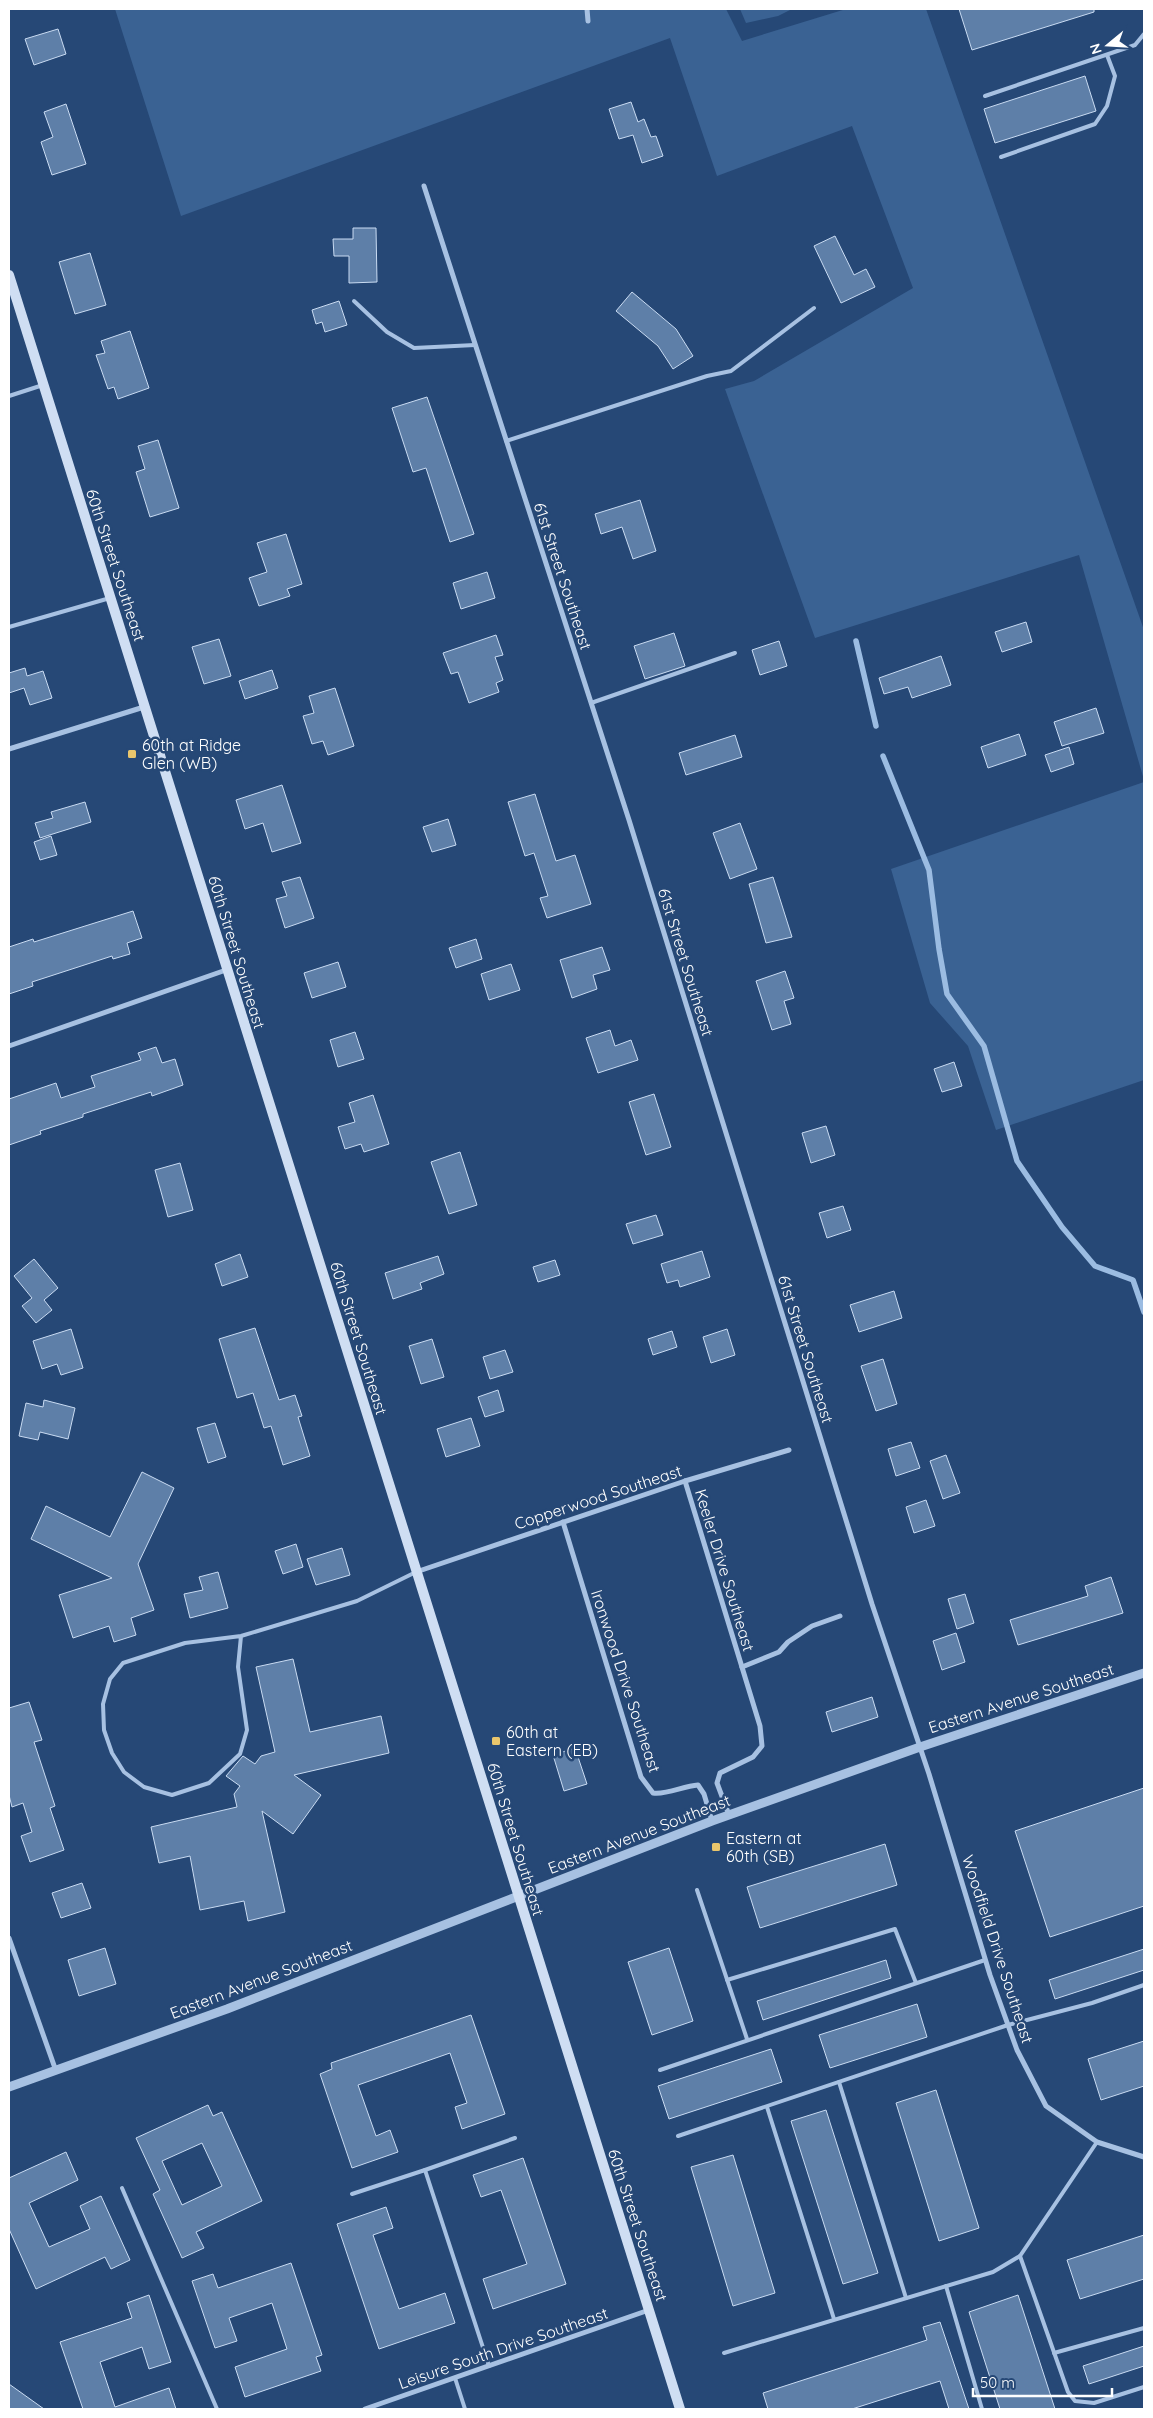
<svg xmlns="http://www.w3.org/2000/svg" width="1153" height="2418" font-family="Quicksand,sans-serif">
<rect width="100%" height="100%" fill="#264876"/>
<!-- green -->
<g fill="#3a6293">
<path d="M115,9H726L742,41L846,9H926L1144,630V780L1079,555L815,638L725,389L754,381L913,288L852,126L717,176L670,38L181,216Z"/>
<path d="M740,9H792L778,16L746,23Z"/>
<path d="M1144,782V1080L996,1130L968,1046L930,1003L891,869Z"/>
</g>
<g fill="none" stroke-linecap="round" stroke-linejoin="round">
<!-- stream -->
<g stroke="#9bbce2" stroke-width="5.5">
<path d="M856,641L876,726"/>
<path d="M883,756L929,870L939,949L947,994L984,1046L1017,1161L1062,1227L1095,1266L1133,1280L1144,1312"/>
</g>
</g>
<!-- building -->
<g fill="#5e7fa8" stroke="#c9dbf2" fill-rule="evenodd">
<path d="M959,9H1094V12L972,50Z"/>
<path d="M58,29L66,54L34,65L25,39Z"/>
<path d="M1085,76L1096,111L995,143L984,109Z"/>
<path d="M631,102L638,122L644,119L651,137L656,136L663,156L642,163L633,135L619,139L609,109Z"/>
<path d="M66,104L86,164L52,175L41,142L53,137L44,112Z"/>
<path d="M353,228H376L377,282L349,283V256H334L333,239H353Z"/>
<path d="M835,236L854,275L866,269L875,287L841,303L814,246Z"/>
<path d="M90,253L106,305L75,314L59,262Z"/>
<path d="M632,292L676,329L693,356L673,369L658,346L616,311Z"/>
<path d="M339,301L347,325L325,332L322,322L316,324L312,310Z"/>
<path d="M130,331L149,388L118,399L114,387L108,389L96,355L105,353L101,341Z"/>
<path d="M427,397L474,534L450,542L426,468L413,472L392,408Z"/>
<path d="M158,440L179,508L150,517L136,472L145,469L138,446Z"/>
<path d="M640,500L656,551L633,559L622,527L601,534L595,514Z"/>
<path d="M286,534L302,584L287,589L290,596L259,606L249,578L267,572L257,543Z"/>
<path d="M487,572L495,598L461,609L453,583Z"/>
<path d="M1026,622L1032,642L1002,652L995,632Z"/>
<path d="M674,633L685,666L645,679L634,646Z"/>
<path d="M496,635L503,655L495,657L503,680L496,683L499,692L469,703L458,672L451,674L443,653Z"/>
<path d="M219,639L231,676L204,684L192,647Z"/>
<path d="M779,641L787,666L760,675L752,650Z"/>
<path d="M941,656L951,685L912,698L908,687L884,694L879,678Z"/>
<path d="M25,668L27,676L43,671L52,698L30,705L24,688L9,693V673Z"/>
<path d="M272,670L278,688L245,699L239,681Z"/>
<path d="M335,688L354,746L328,755L323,741L312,744L303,716L314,713L309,696Z"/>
<path d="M1096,708L1104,733L1062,746L1054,722Z"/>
<path d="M1019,734L1026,755L988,768L981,747Z"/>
<path d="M735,735L742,757L686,775L679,753Z"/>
<path d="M1069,747L1074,764L1051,772L1045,755Z"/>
<path d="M282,785L301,843L272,852L263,823L245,829L236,800Z"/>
<path d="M535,794L556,861L575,855L591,904L547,918L540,898L548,896L534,853L525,856L508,802Z"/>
<path d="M85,802L91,822L40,838L35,823L53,818L51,812Z"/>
<path d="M448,819L456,845L432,852L423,827Z"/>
<path d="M740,823L757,869L730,879L713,833Z"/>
<path d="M51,836L57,855L40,860L34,842Z"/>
<path d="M300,877L314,918L285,928L276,899L287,896L282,882Z"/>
<path d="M773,877L792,937L766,943L749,884Z"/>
<path d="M133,911L142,938L127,943L130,954L113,959L112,956L32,982L33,986L9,994V947L33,939L34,942Z"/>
<path d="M476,939L482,959L456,968L449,948Z"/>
<path d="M602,947L610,970L593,975L597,989L572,998L560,960Z"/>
<path d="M338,962L346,987L312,998L304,973Z"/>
<path d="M511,964L520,990L489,1000L481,974Z"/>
<path d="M785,971L794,998L784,1001L791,1024L772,1030L756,981Z"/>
<path d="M610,1030L615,1046L631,1040L638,1060L598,1073L586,1038Z"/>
<path d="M355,1032L364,1059L338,1067L330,1040Z"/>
<path d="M156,1047L162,1063L175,1059L183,1085L152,1096L151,1092L83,1114V1117L40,1131L41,1134L9,1145V1099L56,1083L61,1098L95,1087L91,1076L141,1060L138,1053Z"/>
<path d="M954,1062L962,1086L942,1092L934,1069Z"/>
<path d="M654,1094L671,1147L646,1155L629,1102Z"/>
<path d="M373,1095L389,1144L364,1152L361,1144L345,1149L338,1127L355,1122L349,1103Z"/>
<path d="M826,1126L835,1155L811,1163L802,1133Z"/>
<path d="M460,1152L477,1205L449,1214L431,1162Z"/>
<path d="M180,1163L193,1210L168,1217L155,1170Z"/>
<path d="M843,1206L851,1230L827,1238L819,1213Z"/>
<path d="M656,1215L663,1235L633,1244L626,1224Z"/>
<path d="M702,1251L710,1277L680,1287L678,1280L667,1283L661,1264Z"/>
<path d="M240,1254L248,1277L222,1286L215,1264Z"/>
<path d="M438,1256L444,1274L420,1283L422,1289L393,1299L385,1273Z"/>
<path d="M34,1259L58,1288L44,1300L52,1310L36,1323L22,1306L32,1298L14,1276Z"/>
<path d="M555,1260L560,1275L538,1282L533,1267Z"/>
<path d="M894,1291L902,1318L859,1332L850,1305Z"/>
<path d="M255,1328L279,1400L295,1395L302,1416L298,1417L310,1456L283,1465L271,1426L264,1428L253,1393L237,1398L219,1339Z"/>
<path d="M71,1329L83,1368L61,1375L57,1364L42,1369L33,1341Z"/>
<path d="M727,1329L735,1355L711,1363L703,1337Z"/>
<path d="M672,1331L677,1347L653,1355L648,1339Z"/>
<path d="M432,1339L444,1377L421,1384L409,1346Z"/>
<path d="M505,1350L513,1372L490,1379L483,1357Z"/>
<path d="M883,1359L897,1404L876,1411L861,1366Z"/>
<path d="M498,1390L504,1411L485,1417L478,1397Z"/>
<path d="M44,1400L75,1408L68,1439L40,1432L38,1440L19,1436L26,1403L43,1407Z"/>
<path d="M471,1418L480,1446L446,1457L437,1429Z"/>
<path d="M215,1423L226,1457L208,1463L197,1428Z"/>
<path d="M911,1442L920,1468L896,1476L888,1449Z"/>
<path d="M946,1455L960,1493L943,1499L930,1461Z"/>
<path d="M142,1472L174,1488L138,1564L154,1610L131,1618L136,1635L114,1642L109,1626L73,1638L59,1595L112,1578L31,1539L46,1506L110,1537Z"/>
<path d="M926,1500L935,1526L914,1533L906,1507Z"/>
<path d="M296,1544L303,1567L283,1574L275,1551Z"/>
<path d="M342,1548L350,1575L316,1585L307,1559Z"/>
<path d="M218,1572L228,1608L190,1618L184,1594L203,1590L199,1577Z"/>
<path d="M1111,1577L1123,1613L1018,1645L1010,1620L1088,1596L1085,1586Z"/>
<path d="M965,1594L974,1623L957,1629L948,1599Z"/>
<path d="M956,1633L965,1662L942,1670L933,1641Z"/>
<path d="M293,1659L310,1732L381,1716L389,1753L294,1775L321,1795L293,1834L262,1811L285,1912L248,1921L244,1901L200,1910L190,1856L159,1863L151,1827L237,1807L234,1794L240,1786L226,1776L243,1756L255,1764L261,1756L275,1752L256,1667Z"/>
<path d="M872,1697L878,1717L832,1732L826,1712Z"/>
<path d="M29,1702L42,1740L34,1742L55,1806L50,1808L64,1850L30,1862L21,1836L32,1832L23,1803L12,1807L9,1795V1708Z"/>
<path d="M575,1748L587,1784L564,1791L553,1755Z"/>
<path d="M1144,1788V1906L1050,1937L1015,1831Z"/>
<path d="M885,1844L897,1885L760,1928L747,1887Z"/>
<path d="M82,1883L91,1908L61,1918L52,1893Z"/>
<path d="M105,1948L116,1984L79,1996L68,1960Z"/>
<path d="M669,1948L693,2021L652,2035L628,1962Z"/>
<path d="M1144,1949V1970L1055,1999L1049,1980Z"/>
<path d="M886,1960L891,1978L763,2020L757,2001Z"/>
<path d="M917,2004L927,2037L830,2068L819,2035Z"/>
<path d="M471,2015L505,2114L462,2129L455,2107L467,2103L450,2053L358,2085L376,2136L390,2130L398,2152L352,2168L320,2074L332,2069L331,2063Z"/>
<path d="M1144,2041V2086L1101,2100L1088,2059Z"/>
<path d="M771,2049L782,2082L669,2119L658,2086Z"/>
<path d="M936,2090L979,2228L939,2241L896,2103Z"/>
<path d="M208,2105L213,2116L222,2112L262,2201L196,2232L204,2248L182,2258L153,2194L160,2190L136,2138ZM202,2143L222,2186L182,2205L162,2161Z"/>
<path d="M826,2110L878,2273L843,2284L791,2121Z"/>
<path d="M66,2152L78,2180L29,2203L49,2247L90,2229L80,2206L101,2196L130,2260L111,2269L105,2257L36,2289L9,2229V2178Z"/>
<path d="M733,2155L775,2293L733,2306L691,2167Z"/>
<path d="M523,2158L566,2284L493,2309L483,2279L527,2264L501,2190L481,2197L473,2175Z"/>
<path d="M386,2207L393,2228L373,2235L399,2309L445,2293L455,2323L379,2349L337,2224Z"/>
<path d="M1144,2235V2279L1080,2299L1067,2260Z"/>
<path d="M291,2263L322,2355L316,2357L321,2371L245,2397L235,2367L287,2349L272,2303L229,2318L237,2341L215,2348L192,2281L213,2274L218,2288Z"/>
<path d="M149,2295L171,2362L149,2369L142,2347L100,2362L115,2407L169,2388L176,2409H83L60,2342L132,2318L127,2303Z"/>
<path d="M1018,2295L1055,2409H1000L969,2312Z"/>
<path d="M940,2322L969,2409H949L940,2381L852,2409H768L763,2393L927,2340L923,2327Z"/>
<path d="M1144,2346V2366L1089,2384L1083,2366Z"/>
<path d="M9,2384L44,2409H9Z"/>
</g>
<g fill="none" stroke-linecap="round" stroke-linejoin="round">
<!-- service -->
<g stroke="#a7c1e2" stroke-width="4">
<path d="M985,96L1135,45L1144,34"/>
<path d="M1001,157L1095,124L1107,106L1115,76L1107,55"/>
<path d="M354,301L387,332L414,348L475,345"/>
<path d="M9,396L43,385"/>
<path d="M506,441L707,376L731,371L814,308"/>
<path d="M9,627L110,598"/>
<path d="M591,703L735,653"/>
<path d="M241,1636L238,1667L247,1730L240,1754L209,1783L172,1795L144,1787L124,1772L112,1753L104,1730L103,1704L110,1679L123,1663L185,1643L241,1636L357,1601L416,1572"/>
<path d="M697,1890L747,2039"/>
<path d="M727,1980L895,1929L916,1983"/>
<path d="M660,2070L985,1960"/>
<path d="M839,2082L906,2298"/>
<path d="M767,2107L834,2319"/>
<path d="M678,2136L1008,2025L1092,2003L1144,1985"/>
<path d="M425,2170L515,2138"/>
<path d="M122,2188L217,2409"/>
<path d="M352,2194L425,2170L489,2366"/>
<path d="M1020,2256L1068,2392L1075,2401L1094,2403L1144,2387"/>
<path d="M946,2286L982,2409"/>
<path d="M724,2353L993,2272L1020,2256L1097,2142"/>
<path d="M1054,2353L1144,2328"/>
<path d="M455,2378L465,2409"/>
</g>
<!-- minor -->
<g stroke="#a7c1e2" stroke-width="5">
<path d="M587,9L588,21"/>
<path d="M424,186L629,820L872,1604L929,1774L990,1975L1017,2050L1046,2106L1097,2142L1144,2157"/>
<path d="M9,749L144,707"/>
<path d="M9,1046L226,970"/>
<path d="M685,1481L760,1726L762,1746L753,1757L720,1773L717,1783L729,1815"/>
<path d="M563,1522L641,1777L653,1793C667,1795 683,1786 698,1785L704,1794L712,1821"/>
<path d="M416,1572L685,1481L789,1450"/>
<path d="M742,1667L779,1652L788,1642L812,1626L840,1616"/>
<path d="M9,1938L56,2071"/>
<path d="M365,2409L649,2310"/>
</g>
<!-- tertiary -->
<path stroke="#a7c1e2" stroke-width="9" d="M9,2087L227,2009L712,1821L920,1747L1144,1673"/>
<!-- secondary -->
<path stroke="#cfdef3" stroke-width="10" d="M9,275L680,2409"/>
</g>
<!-- markers -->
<g fill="#eac66c" stroke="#264876" stroke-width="2">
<rect x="127" y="749" width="10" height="10" rx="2.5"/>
<rect x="491" y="1736" width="10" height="10" rx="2.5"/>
<rect x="711" y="1842" width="10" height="10" rx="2.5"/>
</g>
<g text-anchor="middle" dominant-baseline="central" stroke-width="5" stroke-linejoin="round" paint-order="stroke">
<!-- street labels -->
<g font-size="16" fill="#fff" stroke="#264876">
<text transform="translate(116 565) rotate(72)">60th Street Southeast</text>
<text transform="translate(563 576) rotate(72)">61st Street Southeast</text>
<text transform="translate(237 952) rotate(73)">60th Street Southeast</text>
<text transform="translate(686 962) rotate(73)">61st Street Southeast</text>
<text transform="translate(359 1338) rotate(73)">60th Street Southeast</text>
<text transform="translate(806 1349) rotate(73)">61st Street Southeast</text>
<text transform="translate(598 1497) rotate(-18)">Copperwood Southeast</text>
<text transform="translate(725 1570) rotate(73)">Keeler Drive Southeast</text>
<text transform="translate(626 1681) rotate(72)">Ironwood Drive Southeast</text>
<text transform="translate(1021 1698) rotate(-18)">Eastern Avenue Southeast</text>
<text transform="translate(639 1834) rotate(-21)">Eastern Avenue Southeast</text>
<text transform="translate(516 1839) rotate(73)">60th Street Southeast</text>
<text transform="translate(998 1949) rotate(72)">Woodfield Drive Southeast</text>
<text transform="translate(261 1979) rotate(-21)">Eastern Avenue Southeast</text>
<text transform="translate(638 2225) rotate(72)">60th Street Southeast</text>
<text transform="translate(503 2348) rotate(-19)">Leisure South Drive Southeast</text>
</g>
<!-- poi labels -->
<g font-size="16" fill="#fff" stroke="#264876" text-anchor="start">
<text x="142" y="745">60th at Ridge<tspan x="142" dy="18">Glen (WB)</tspan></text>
<text x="506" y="1732">60th at<tspan x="506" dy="18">Eastern (EB)</tspan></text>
<text x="726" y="1838">Eastern at<tspan x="726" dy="18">60th (SB)</tspan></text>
</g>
</g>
<!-- border -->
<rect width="1153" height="2418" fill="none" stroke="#ffffff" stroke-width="20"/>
<!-- north arrow -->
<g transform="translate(1108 45) rotate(252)" stroke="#264876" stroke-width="4" paint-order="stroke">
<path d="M0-4L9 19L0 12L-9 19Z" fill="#ffffff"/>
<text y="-8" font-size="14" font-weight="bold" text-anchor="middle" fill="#ffffff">N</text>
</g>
<!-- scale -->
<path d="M973 2388v8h139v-8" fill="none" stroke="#ffffff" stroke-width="2.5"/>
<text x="980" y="2388" font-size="15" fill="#ffffff" stroke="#264876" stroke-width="4" paint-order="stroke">50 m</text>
</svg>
